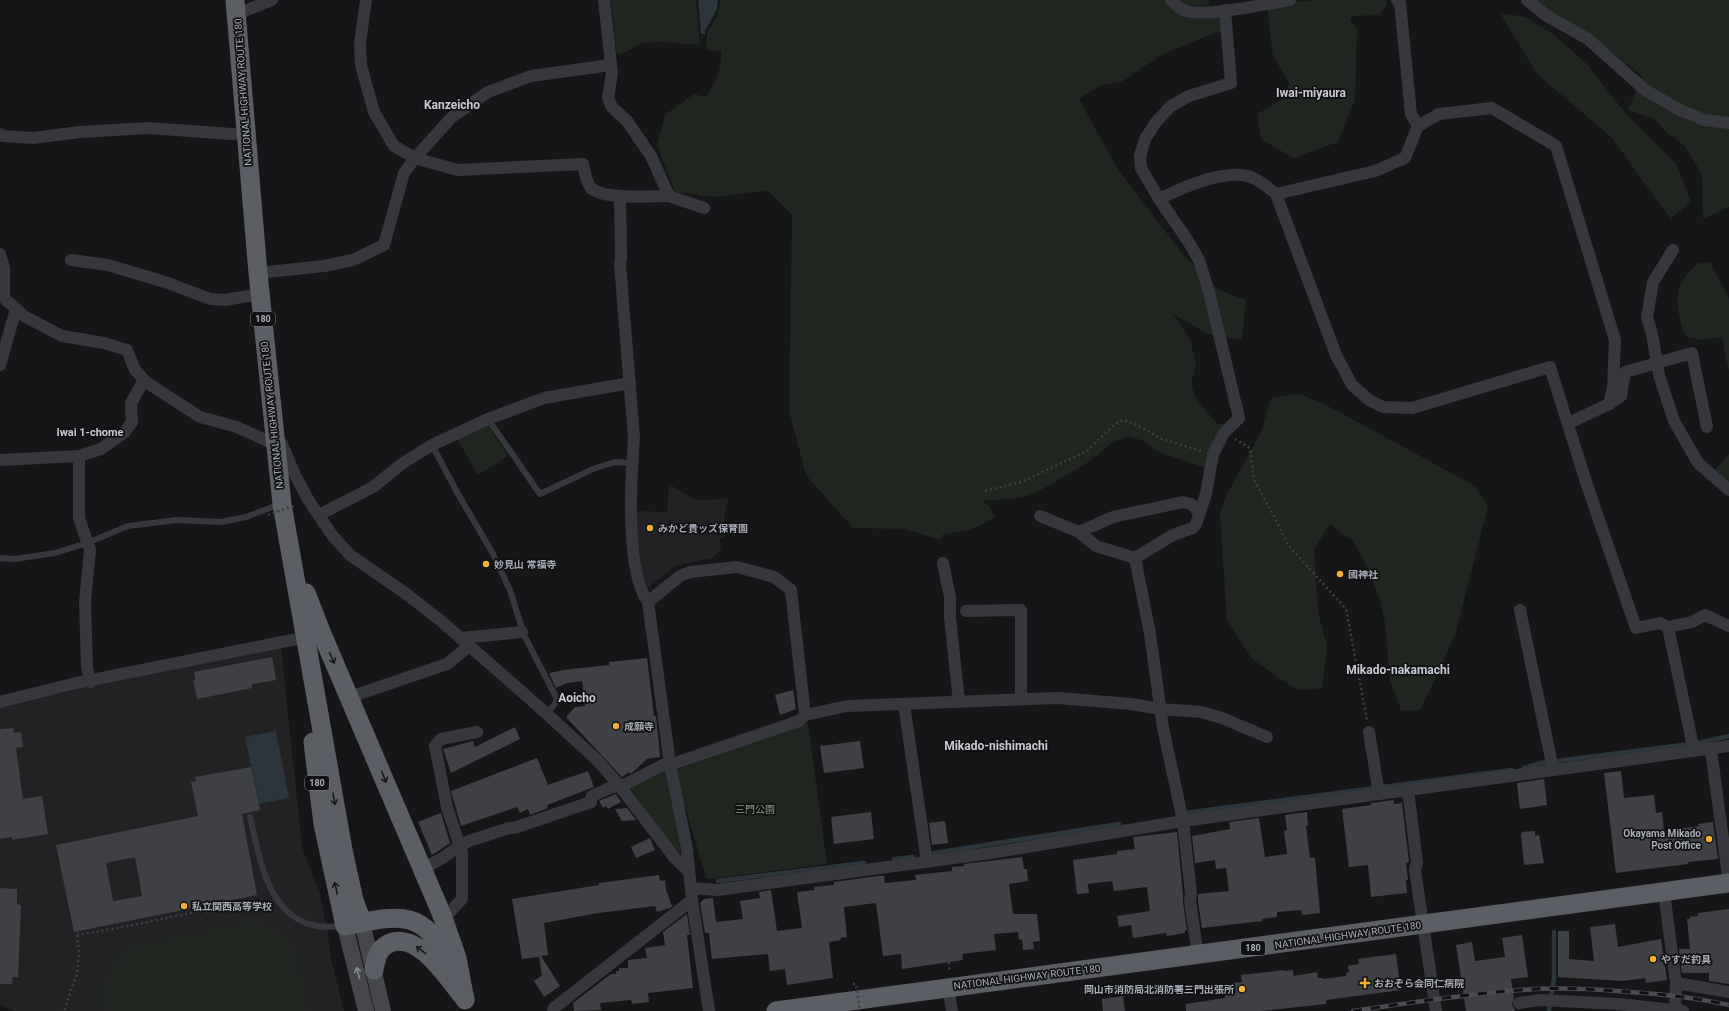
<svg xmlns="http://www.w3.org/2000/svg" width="1729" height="1011" font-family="Roboto,'Noto Sans JP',sans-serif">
<rect width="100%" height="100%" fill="#161618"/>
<!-- built -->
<g fill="#222225">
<path d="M669,484L695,500L728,499L724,519V538L720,539L721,550L712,558L677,565L647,588L637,555V511L667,512Z"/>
<path d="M281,647L302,847L319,891L328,933L330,954L344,1011H14L0,1005V708L51,695Z"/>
</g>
<!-- green -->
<g fill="#1e261f">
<path d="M611,0H696L700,45C682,44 662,40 644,43C635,44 628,54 618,54L616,50Z"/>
<path d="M721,0H1166L1221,14L1223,32L1212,34L1163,54L1123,81L1101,85L1079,99L1117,168L1185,257L1219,290L1246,300L1242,340L1208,334L1173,314L1190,339L1196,364L1191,384L1197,401L1218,424L1227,425L1205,468L1159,452L1143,441L1129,436L1112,443L1090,461L1034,494L1019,498L982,501L990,507L995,518L970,530L942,535L940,540L905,529L853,528L806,475L789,410L792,215L768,191L713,197L675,192L657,145L665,115L694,94L706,97C716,81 722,70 721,51L706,50L707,32L717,17Z"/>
<path d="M1177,0H1209V5H1182Z"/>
<path d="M1313,0H1386L1387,5L1379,15L1352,16L1350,21L1357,29L1355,100L1338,142L1293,158L1261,139L1257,114L1285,98L1289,83L1273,56L1267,6Z"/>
<path d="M1534,0H1729V207L1703,219L1702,175L1685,146L1665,131L1655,119L1628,110L1642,76L1586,32L1554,16Z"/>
<path d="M1500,13L1526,17L1554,35L1586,63L1627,115L1676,164L1691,201L1671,219L1611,137L1537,74Z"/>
<path d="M1710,262L1729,299V372L1722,337L1702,340L1686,337C1679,320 1673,296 1683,280C1687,274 1693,268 1698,263Z"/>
<path d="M1300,394L1330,407L1475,486L1488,506L1456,632L1436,678L1420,710L1401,711L1390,680L1385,623L1380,600L1366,565L1354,542L1330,524L1314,549L1318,612L1327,646L1322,689L1297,690L1252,659L1227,620L1220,514L1227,494L1261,432L1271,398Z"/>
<path d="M487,424L508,456L478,475L456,437Z"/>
<path d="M1729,454V483L1715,470Z"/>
<path d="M808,723L827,864L710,879L706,878L680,789L677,769Z"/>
<path d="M665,768L681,851L677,854L628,785Z"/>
<path d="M254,922L270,927L292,941L308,1011H106L101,988L125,948Z"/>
</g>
<!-- water -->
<g fill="#2c353c">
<path d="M698,0H718L717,9L705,31V34H701Z"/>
<path d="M276,731L289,798L259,804L245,737Z"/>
</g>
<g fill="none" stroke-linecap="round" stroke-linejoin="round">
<!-- stream -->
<g stroke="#2c353c" stroke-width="4.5">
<path d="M1524,768L1541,763L1698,743L1729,736"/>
<path d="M1185,813L1512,770"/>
<path d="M934,853L1119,824"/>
<path d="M894,859L913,857"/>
<path d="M718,881L864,863"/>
<path d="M1549,1011L1554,978V932"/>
</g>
</g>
<!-- building -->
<g fill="#404145" fill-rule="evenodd">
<path d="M272,657L276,680L252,684V688L197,699L193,680H195L194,672Z"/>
<path d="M647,658L654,716H656L658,734L660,757L647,759L633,772L630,774L629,772L622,777L566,717L575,707L585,706L582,681L567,683L556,688L549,673L564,670L609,665V662Z"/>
<path d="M793,690L796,709L780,715L775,695Z"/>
<path d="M515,727L520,739L451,773L443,749L473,741L475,747Z"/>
<path d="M13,728L14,733L21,732L23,747L16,748L23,799L42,796L48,834L12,840V837L0,839V729Z"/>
<path d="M860,741L864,768L824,773L820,746Z"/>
<path d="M537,758L548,785L588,771L594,787L547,805L548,808L530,815L528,809L520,813L517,807L461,826L451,791Z"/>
<path d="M251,767L260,810L242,814L257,895L74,932L56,845L198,816L191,782L196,781L195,777ZM135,857L142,896L113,901L106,863Z"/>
<path d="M1621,771L1624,798L1654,795L1656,813L1662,812L1664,831L1699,826L1698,824L1713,822L1718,859L1688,862V864L1616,873L1604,773Z"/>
<path d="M1544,779L1547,805L1520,809L1517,783Z"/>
<path d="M616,794L621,802L608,809L606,806L603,808L599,801Z"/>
<path d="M1394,800V804L1402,803L1409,862L1406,863L1408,880H1406L1407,893L1371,897L1368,865L1349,867L1342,809L1371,805V803Z"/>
<path d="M627,808L636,820L622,821L615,809Z"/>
<path d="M871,812L874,839L834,844L831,817Z"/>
<path d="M1307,812L1308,825L1306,826L1310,858H1315L1320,913L1302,915L1301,910L1277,912V917L1262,919V921L1202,928L1198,901V894L1229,891L1226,868L1216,869L1215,860L1195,863L1192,836L1230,829L1229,822L1259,818L1265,857L1287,854L1284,831L1287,830L1285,815Z"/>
<path d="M441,813L450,843L432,855L418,822Z"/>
<path d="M945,821L948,843L932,845L929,823Z"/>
<path d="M1535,831V836L1539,835L1544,863L1524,865L1521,835L1522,832Z"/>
<path d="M1177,832L1183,894V902L1187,930H1185V933L1167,936L1166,933L1133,938L1131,925L1119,927L1117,916L1150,911L1147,887L1114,891L1112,881L1088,884L1089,893L1077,894L1073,860L1117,854V851L1135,849L1133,837Z"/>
<path d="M650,838L655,850L636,858L631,847Z"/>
<path d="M1022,857L1024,869H1027L1028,881L1009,884L1013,914H1037L1040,941L1033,942L1034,949L1023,950L1022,939L1019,940L1018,932L994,934L996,950L962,954L963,960L902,969L901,954L883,956L876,903L844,907L847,937L840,938L841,940L829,942L833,978L787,985L785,969L770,971L768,954L712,959L709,933H705L700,903L704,899L713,898L716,922L743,919L740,901L760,898L759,892L771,890L777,931L802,928L797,892L814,890V887L834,885V882L878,876H884L885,883L916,880L915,875L952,871V867L965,866L964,864Z"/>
<path d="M659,875L660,881L665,880L666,890L672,906L670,908L657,912L655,906L598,913L544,923L548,955L541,956L560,986L544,997L534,981L542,975L539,957L522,959L512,899L599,885V883Z"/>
<path d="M0,888L17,889V904L21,905L18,977H13L12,984H0Z"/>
<path d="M1729,909V984L1709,981V973H1682L1679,949H1690L1687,919H1690V917L1698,916V913Z"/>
<path d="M687,914L690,935H687L693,988L648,993L649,1002L632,1004L631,1000L600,1003L601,1010L574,1011L573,1003L611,974H616V971H619V968H628V960L647,958L645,948L665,945L663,932Z"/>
<path d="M1615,924L1618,947L1661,939L1667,980L1646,983L1645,978L1623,981L1558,977V931H1569V959L1594,961L1590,927Z"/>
<path d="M1522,935L1528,977L1511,979L1514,998L1512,1004L1515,1011H1466L1456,945L1472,942L1475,961L1505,957L1502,938Z"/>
<path d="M1396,954L1401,990L1326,1000V1004L1261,1011H1186V1004L1225,998V994L1236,993L1234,983L1242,982L1241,975L1284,970V971L1293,970L1294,976L1317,972L1318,978H1323V979L1346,976V973L1349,972L1348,966L1359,964L1358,959Z"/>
<path d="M1123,996L1125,1011H1103L1102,999Z"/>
</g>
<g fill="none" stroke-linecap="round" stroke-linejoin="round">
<!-- path -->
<g stroke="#3d3f44" stroke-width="2.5" stroke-dasharray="2 3" stroke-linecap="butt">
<path d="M1235,439L1250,448L1254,480L1275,518L1288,545L1346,609L1367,720"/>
<path d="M985,491L1021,482L1087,451L1115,424L1123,420L1135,424L1162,439L1201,451"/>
<path d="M59,847L77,935L79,952L77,973L64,1011"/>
<path d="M938,873L950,972"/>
<path d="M77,935L113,929L201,911C225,913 247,904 271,907"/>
</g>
<!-- service -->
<g stroke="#37383d" stroke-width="6">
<path d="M488,419L540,494L593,469L615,462L632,463"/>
<path d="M432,445L458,494L492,552L510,590L524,635L556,697V702L547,714"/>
<path d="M0,558L14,559L55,553L87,543L128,526L177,520L221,522L246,517L280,504"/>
<path d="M250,817C260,858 267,917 317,926C325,928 334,926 342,926"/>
</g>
<!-- minor -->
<g stroke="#37383d" stroke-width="12">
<path d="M366,0L360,43L361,65L374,112L394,146L415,158L457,170L583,164C585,172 586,182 591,188C604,200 651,196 669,196"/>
<path d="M604,0L612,73L608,98L612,107L627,121L651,156L669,196L704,208"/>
<path d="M1171,0C1176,5 1179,9 1186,11C1209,17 1265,4 1290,0"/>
<path d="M1397,0L1400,3L1411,114L1418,126"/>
<path d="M1527,0L1547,16L1588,39L1645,90L1680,110L1704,120L1729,123"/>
<path d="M233,9L237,14L272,0"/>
<path d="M0,134L3,136L33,138L80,132L148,128L246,135"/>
<path d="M1276,194L1375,171L1405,158L1418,126L1439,114L1492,108L1556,146L1615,340L1613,388L1609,404L1569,423"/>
<path d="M620,196L621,258L620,264L634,438C631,477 625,571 648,602L670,764L687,849L692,900L709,1011"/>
<path d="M1159,199C1181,188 1226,168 1251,177C1261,181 1268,187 1276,194L1336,355L1352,385L1369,400L1383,407L1412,408L1550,367L1586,482L1636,628L1660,623L1668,627L1692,622L1705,615L1729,626"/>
<path d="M1673,250L1653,282L1647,317L1652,334L1659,375L1674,421L1698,463L1729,490"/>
<path d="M0,254L4,268V298L24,316L62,336L104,343L127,350L135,370L146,382L200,417L237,427L274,444"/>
<path d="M71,260L108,265L168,283L210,299L225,300L260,294"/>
<path d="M258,273L324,266L353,260L384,245L404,173L415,158L452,117L488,92L531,76L611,65"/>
<path d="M0,365L16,309"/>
<path d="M1609,404L1621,396L1625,372L1692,353L1707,427"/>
<path d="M281,442L295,475L309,501L332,535L350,555L405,593L441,621L547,714L598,761L619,785L674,857L689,872"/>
<path d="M79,456V518L90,550L85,602L87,666L90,682"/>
<path d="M0,460L79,456L101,449L125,432L132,422L131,403L144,380"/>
<path d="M319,515L373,487L403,463L432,445L488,419L544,398L630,383"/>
<path d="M1040,516L1079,532L1096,546L1135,558"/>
<path d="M1079,532L1113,517L1183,502L1191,504L1200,513"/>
<path d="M943,563L950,597V617L959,702"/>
<path d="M648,602L680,576L690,572L737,567L774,577L791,590L805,715"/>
<path d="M1520,610L1553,769"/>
<path d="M966,611L1021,610V699"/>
<path d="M1668,627L1694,751"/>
<path d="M461,638L522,632"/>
<path d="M350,697L447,664L469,646"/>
<path d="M0,702L72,684L312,636"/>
<path d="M904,704L927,862"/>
<path d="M1369,732L1379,794"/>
<path d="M1711,750L1729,883"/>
<path d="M1408,790L1417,863L1415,870L1436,1011"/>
<path d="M423,869L444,857L455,849L469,841L509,828H514L591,802L592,796L610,788L626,784L663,765L675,763L799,721L805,715L847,706L1058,698L1131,704L1160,709L1202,712L1222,718L1267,737"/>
<path d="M691,888L718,890L991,853L1183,821L1729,746"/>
<path d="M1664,892L1676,983L1675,1011"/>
<path d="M442,915L451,911L462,899V853L447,807L435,746L441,739L477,732"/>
<path d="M1198,955L1190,901L1191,894L1183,821L1163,728L1150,634L1135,558L1173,535L1193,528L1196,524L1206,494L1213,454L1224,433L1239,418L1209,292L1199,260L1188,241L1159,199L1141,168L1140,156L1145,139L1156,122L1171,106L1189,96L1231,83L1225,10"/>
<path d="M1676,983L1729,992"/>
<path d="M948,987L952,1011"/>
<path d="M1519,1003L1540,1000L1619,1004L1683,1011"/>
<path d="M553,1011L554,1008L692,900"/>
</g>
<!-- secondary -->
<g stroke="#45474d" stroke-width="16">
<path d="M362,922L383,1011"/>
<path d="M345,926L366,1011"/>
</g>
<!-- trunk -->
<g stroke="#5b5e65" stroke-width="19">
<path d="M235,0L258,273L282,504L343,850L354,900L362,922"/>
<path d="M306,593L322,634L442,915L457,958L465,1000"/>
<path d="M313,742L323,824L345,926C399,915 424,907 450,965"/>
<path d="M374,970C376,957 379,946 393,942C422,935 448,980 465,999"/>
<path d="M776,1011L1729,883"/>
</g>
<defs>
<path id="rail" d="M1353,1011C1409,1003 1465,994 1521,990C1557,987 1594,989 1630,992C1663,994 1697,998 1729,1005"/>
</defs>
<!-- rail casing -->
<use href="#rail" stroke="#4a4c52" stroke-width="4.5"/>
<!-- rail -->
<use href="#rail" stroke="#111113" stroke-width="3" stroke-dasharray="9" stroke-linecap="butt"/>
<!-- path-bridge -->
<g stroke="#3d3f44" stroke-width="2.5" stroke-dasharray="2 3" stroke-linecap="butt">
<path d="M268,515L293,506V504"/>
<path d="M853,984H856L860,1011"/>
</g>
</g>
<!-- one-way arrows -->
<defs><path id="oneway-shaft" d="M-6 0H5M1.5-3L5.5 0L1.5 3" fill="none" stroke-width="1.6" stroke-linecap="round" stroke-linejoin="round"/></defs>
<g stroke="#18191b">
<use href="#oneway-shaft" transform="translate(332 658) rotate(66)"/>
<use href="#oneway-shaft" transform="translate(384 777) rotate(67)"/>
<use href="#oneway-shaft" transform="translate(334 799) rotate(80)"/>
<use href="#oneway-shaft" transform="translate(336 888) rotate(-102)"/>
<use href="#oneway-shaft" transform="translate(421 950) rotate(-143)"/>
</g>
<use stroke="#858993" href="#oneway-shaft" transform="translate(358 973) rotate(-105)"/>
<!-- markers -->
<g fill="#f2b134" stroke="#111113" stroke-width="1.5">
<circle cx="650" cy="528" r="4"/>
<circle cx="486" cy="564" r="4"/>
<circle cx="1340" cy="574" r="4"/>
<circle cx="616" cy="726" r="4"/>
<circle cx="1709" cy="839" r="4"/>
<circle cx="184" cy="906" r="4"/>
<circle cx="1653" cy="959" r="4"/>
<path d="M1363 977h4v4h4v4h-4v4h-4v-4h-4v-4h4z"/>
<circle cx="1242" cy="989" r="4"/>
</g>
<g text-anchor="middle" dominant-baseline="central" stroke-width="3.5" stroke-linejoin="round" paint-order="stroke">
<!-- shield labels -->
<g fill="#111113" stroke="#7b7e86" stroke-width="1">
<rect x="251" y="312" width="24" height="14" rx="3"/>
<rect x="305" y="776" width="24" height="14" rx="3"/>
<rect x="1241" y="941" width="24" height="14" rx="3"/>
</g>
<g font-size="9" font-weight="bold" fill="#a8adb8">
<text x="263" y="319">180</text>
<text x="317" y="783">180</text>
<text x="1253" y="948">180</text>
</g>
<!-- street labels -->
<g font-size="10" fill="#a8adb8" stroke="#111113">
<text transform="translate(243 92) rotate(-94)">NATIONAL HIGHWAY ROUTE 180</text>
<text transform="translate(272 415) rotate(-96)">NATIONAL HIGHWAY ROUTE 180</text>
<text transform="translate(1348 935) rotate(-8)">NATIONAL HIGHWAY ROUTE 180</text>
<text transform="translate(1027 977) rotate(-7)">NATIONAL HIGHWAY ROUTE 180</text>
</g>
<!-- poi labels -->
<g font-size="10" font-weight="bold" fill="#a8adb8" stroke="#111113" text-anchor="start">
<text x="658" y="528">みかど貴ッズ保育園</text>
<text x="494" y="564">妙見山 常福寺</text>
<text x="1348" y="574">國神社</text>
<text x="624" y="726">成願寺</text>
<text x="1701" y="833" text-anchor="end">Okayama Mikado<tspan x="1701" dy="12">Post Office</tspan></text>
<text x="192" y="906">私立関西高等学校</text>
<text x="1661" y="959">やすだ釣具</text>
<text x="1374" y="983">おおぞら会同仁病院</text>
<text x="1234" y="989" text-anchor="end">岡山市消防局北消防署三門出張所</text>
</g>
<!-- park labels -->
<g font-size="10" fill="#7fa381" stroke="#111113">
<text x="755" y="809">三門公園</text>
</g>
<!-- neighbourhood labels -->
<g font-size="11" font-weight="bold" fill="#c9ccd4" stroke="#111113">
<text x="90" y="432">Iwai 1-chome</text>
</g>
<!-- quarter labels -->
<g font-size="12" font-weight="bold" fill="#c9ccd4" stroke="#111113">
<text x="1311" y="93">Iwai-miyaura</text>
<text x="452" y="105">Kanzeicho</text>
<text x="1398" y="670">Mikado-nakamachi</text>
<text x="577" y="698">Aoicho</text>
<text x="996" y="746">Mikado-nishimachi</text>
</g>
</g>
</svg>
